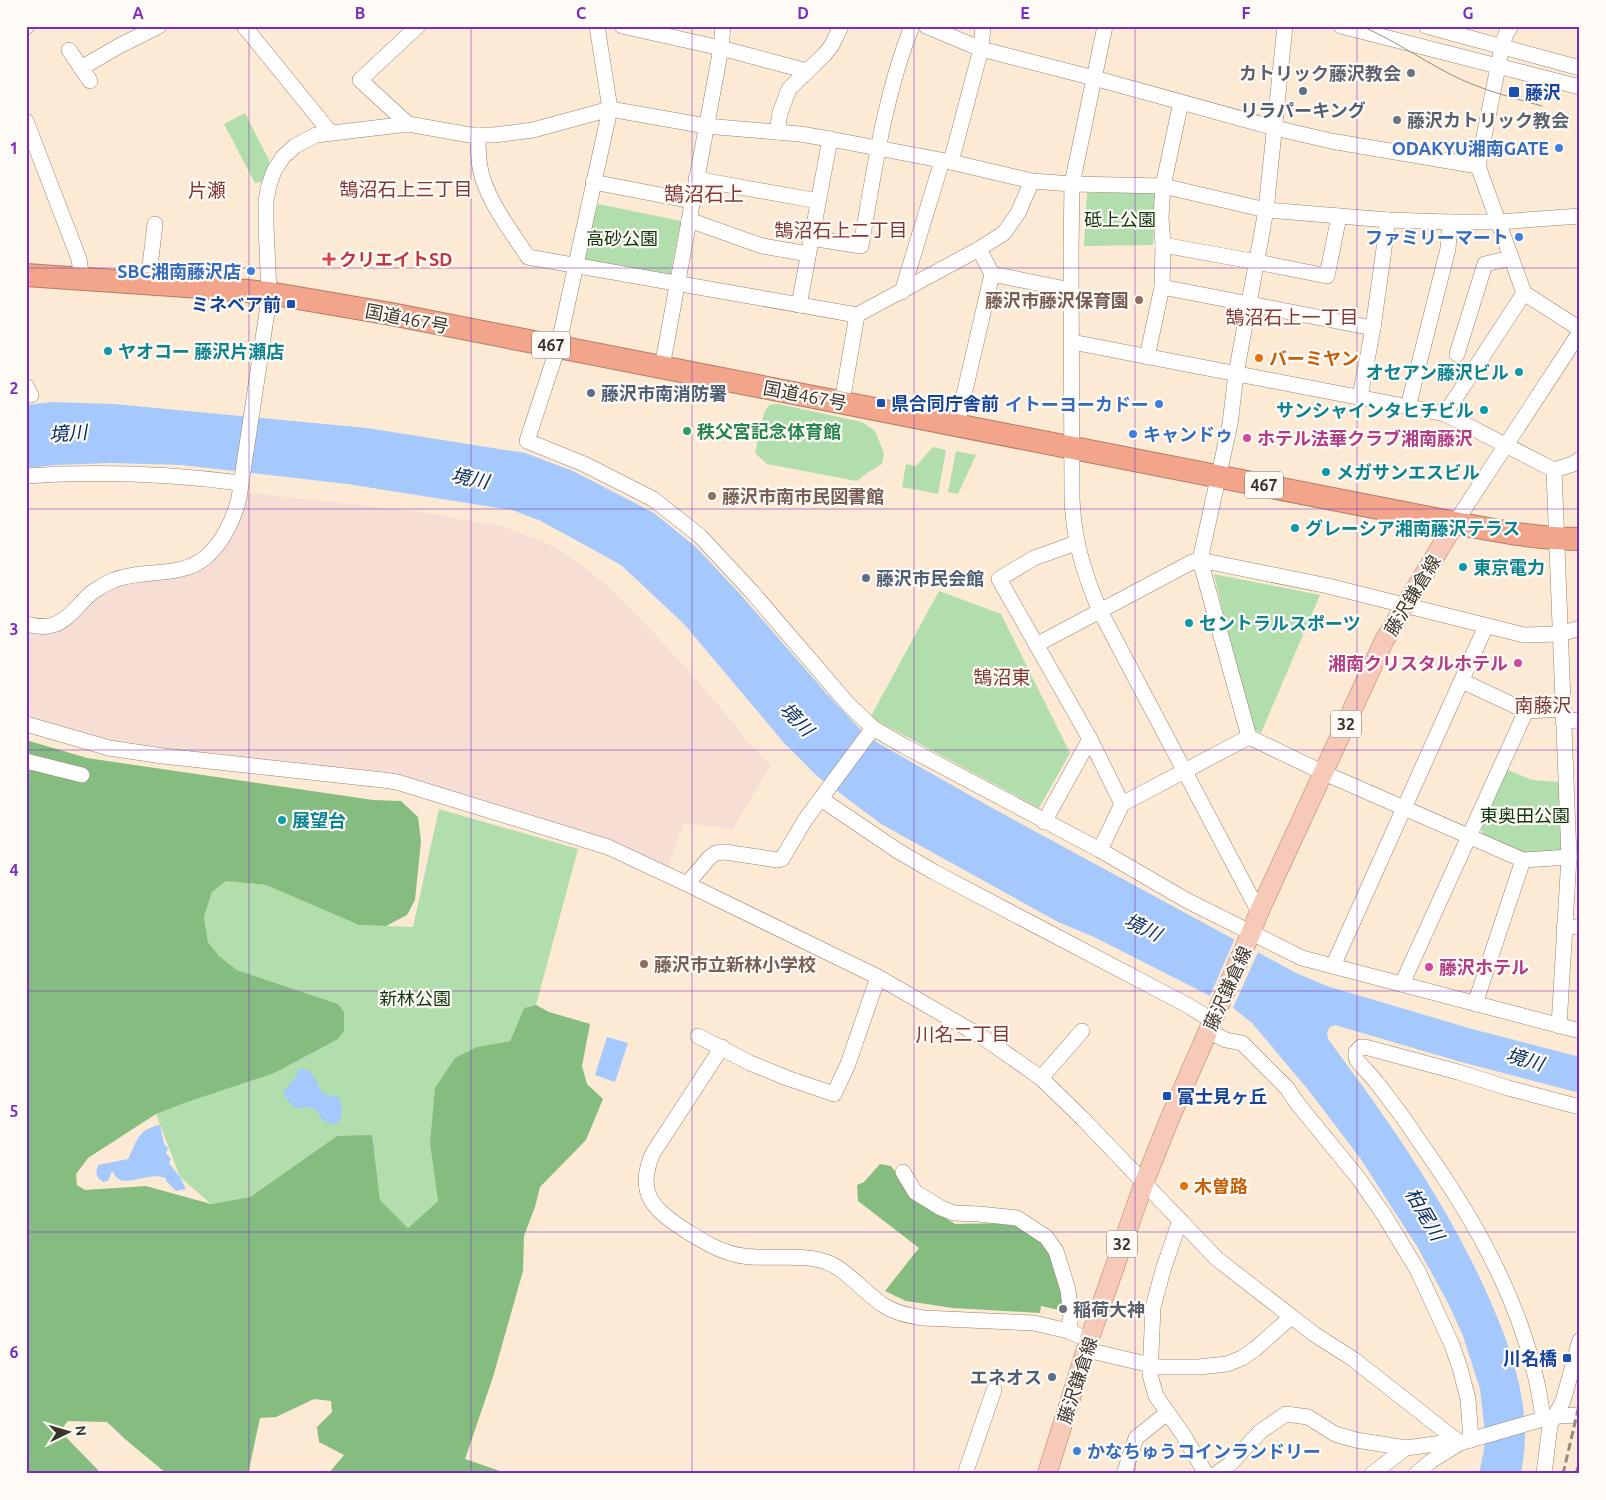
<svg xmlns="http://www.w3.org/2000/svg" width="1606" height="1500" font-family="Ubuntu,'Noto Sans JP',sans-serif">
<rect width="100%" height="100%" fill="#fdead4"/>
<!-- industrial -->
<path fill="#f6ded4" d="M249,493L414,511L505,527L556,547L610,587L655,634L717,703L748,742L771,765L733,829L684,823L668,867L396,778L102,743L26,718V632L33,634L56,633L96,596L123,582L165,578L235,529Z"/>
<!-- green -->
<g fill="#b1deac">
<path d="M245,113L269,160L270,166L264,181L255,183L224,124Z"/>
<path d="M1156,192L1153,245L1084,246L1087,193Z"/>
<path d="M598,204L681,221L670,277L582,260Z"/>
<path d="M778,404L862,422L875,431L884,453L882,464L867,473L857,481L767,464L755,453L764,413L769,405Z"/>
<path d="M933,447L946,450L938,494L902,487L906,464L916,466Z"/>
<path d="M956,451L976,455L958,494L948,492Z"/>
<path d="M1214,574L1320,595L1261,733L1249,727Z"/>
<path d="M939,591L1001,614L1070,753L1039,808L874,719L871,716Z"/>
<path d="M1506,769L1532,780L1560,782L1563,847L1559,852H1526L1516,850L1483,835L1480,825Z"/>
<path d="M439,809L578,849L536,1005L524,1008L510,1041L477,1047L430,1144L438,1201L408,1228L380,1200L371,1136H337L250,1197L211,1204L180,1177L156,1114L187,1102L338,1004L237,970L219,956L208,942L204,917L212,892L226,881L266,885L359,925L413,927Z"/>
</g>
<!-- forest -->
<g fill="#85bd80">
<path d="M26,740L87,758L373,800L401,801L418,817L421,841L415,900L407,915L386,926L359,925L266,885L226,881L212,892L204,917L208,942L219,956L237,970L338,1004L344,1012V1031L338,1039L274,1073L187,1102L156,1114L88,1158L76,1174L77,1185L85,1190L146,1186L211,1204L250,1197L337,1136L372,1135L380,1200L408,1228L438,1201L430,1144L435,1088L455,1058L477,1047L510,1041L524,1008L536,1005L549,1012L590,1024L582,1066L587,1084L603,1099L586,1140L540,1187L535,1207L524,1236L523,1271L493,1377L465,1459L509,1474H328L344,1455L319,1442L317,1427L332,1412L331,1401L314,1399L276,1417L260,1418L248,1474H167L125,1439L107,1422L68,1421L60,1431L98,1470L97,1474H26Z"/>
<path d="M880,1164L891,1166L917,1201L955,1224L1014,1223L1044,1242L1059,1272L1068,1312L1041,1306L1040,1313L953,1308L906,1301L885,1291L919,1248L858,1201L857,1185L864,1182Z"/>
</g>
<!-- water -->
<g fill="#a5c9fd">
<path d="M52,402L114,404L367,428L525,453L573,471L654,513L696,547L740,594L826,693L860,729L878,743L994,809L1298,974L1327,986L1472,1029L1580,1057V1093L1461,1062L1335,1025L1330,1027L1327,1032L1328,1039C1392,1125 1454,1213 1495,1312C1512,1352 1525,1393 1525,1436C1525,1449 1523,1462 1521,1474H1479L1484,1450L1485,1433L1480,1389L1463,1336L1448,1303L1418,1248L1360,1158L1310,1092L1252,1023L1232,1007L1094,937L1058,922L881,824L817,776L785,744L684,624L621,565L541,521L512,510L347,484L182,465L111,463L55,465L26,468V405Z"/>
<path d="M607,1037L628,1043L615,1082L595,1075Z"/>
<path d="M302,1068C307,1070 310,1071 313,1075C320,1084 320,1100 336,1095C344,1103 344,1114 338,1123L335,1124C330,1123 324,1122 321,1118C318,1114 319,1111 314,1109C303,1104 298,1114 289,1102C286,1098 284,1096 284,1091L297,1075L298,1069Z"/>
<path d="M160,1125L164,1144L168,1148L166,1153L171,1159L169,1163L180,1177L186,1189L176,1191L167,1182L165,1178C151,1171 126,1187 117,1178C115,1176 114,1173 112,1171L108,1181L103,1182C96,1177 95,1174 98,1165L128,1159C137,1142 137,1129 160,1125Z"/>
</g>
<!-- pier -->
<path fill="#fdead4" d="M1235,938L1259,950L1232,1010L1209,998Z"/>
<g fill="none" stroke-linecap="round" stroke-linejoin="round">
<defs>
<g id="minor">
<path d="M244,26L330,132"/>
<path d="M597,26L610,109L558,347L527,441L584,464L653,499L700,536L752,592L848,704L873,728L904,746L1100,850L1186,900L1302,958L1580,1031"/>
<path d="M622,26L721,48L807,71"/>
<path d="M926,26L981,49L1094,78L1275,128L1331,141L1478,166"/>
<path d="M1105,26L1072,184L1071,252L1072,497C1073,538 1084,574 1100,611L1259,912"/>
<path d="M1341,26L1580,87"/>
<path d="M1426,26L1580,68"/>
<path d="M1511,26L1505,36L1502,47L1478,166L1524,293L1580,329"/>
<path d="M26,27L27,26"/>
<path d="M69,50L90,81"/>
<path d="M81,68L119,46L159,26"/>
<path d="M26,121L79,259L82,280"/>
<path d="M408,124L360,80L418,26"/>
<path d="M777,132L780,113L789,89L825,54L832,45L841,26"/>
<path d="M478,135C478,146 478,156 480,167C485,198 511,231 528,257L857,315L979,249L1004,233L1018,213L1032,181"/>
<path d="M951,162L981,49L983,26"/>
<path d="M696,179L818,201"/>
<path d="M593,182L692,201"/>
<path d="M689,220L762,246L808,254"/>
<path d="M811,238L861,246C874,173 884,96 912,26"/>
<path d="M1163,245L1257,262L1327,276L1339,216"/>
<path d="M992,274L1071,290"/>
<path d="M148,283L155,224"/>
<path d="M1162,287L1373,328"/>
<path d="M902,292L942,161"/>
<path d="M799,305L830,139"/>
<path d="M1072,342L1445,414L1554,470L1573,464L1580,459"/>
<path d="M1457,354L1485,264L1511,258"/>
<path d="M1147,357L1162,287L1163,245L1161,217L1163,186L1181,102"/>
<path d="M662,367L721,48L723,26"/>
<path d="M26,386L31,395"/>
<path d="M1360,397L1373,328L1388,220"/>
<path d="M842,402L857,315"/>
<path d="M1408,407L1448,249L1450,222"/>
<path d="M1445,414L1524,293"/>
<path d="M957,425L992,274L979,249"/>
<path d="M1554,470L1569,857L1559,1026"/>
<path d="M26,476C98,471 170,474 241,483"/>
<path d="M1455,523L1580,332"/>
<path d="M1076,543L1034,558L999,579L1090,739L1122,804"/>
<path d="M26,624C35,626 44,628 53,625C70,620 80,601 94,591C100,587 107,583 114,580C144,568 180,579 206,557C223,542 234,519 239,498L267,312L269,293L266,225V200L269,185L274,171L283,157L295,146L316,135L408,124L470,135H494L533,130L610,109L706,126L800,134L830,139L951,162L1032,181L1072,184L1163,186L1266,210L1388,220L1450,222H1498L1580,216"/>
<path d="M1036,645L1190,563L1200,560L1328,586L1524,635L1560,634L1580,628"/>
<path d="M1462,681L1526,711L1563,709"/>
<path d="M1563,721L1580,720"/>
<path d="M26,724L109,748L163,756L383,780L397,782L608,847L687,884L878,977L984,1038L1041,1078L1083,1119L1217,1259L1314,1334L1353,1359L1460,1443"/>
<path d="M1249,737L1200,560L1230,424L1236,374L1266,210L1285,26"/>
<path d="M26,761L82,775"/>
<path d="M821,799L898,851L934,872L1187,1005L1213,1021"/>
<path d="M1044,822L1090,739"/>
<path d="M1100,850L1122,804L1249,737L1324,773L1523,860L1569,857"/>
<path d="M687,884L710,857L716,853L725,852L778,860L782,859L805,820L873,728"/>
<path d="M1564,927H1580"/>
<path d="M1333,966L1486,626"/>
<path d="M1402,984L1526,711"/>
<path d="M1475,1004L1523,860"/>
<path d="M1208,1031L1226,1040L1242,1043L1287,1088L1297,1103L1359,1179L1384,1215L1418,1271L1452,1345L1460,1368L1468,1399L1471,1440"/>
<path d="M698,1036L750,1063L787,1078L834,1094L848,1064L878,977"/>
<path d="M722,1047L653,1153C634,1195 656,1211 688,1232C706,1243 722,1253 743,1256C769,1260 801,1253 826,1262C845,1268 866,1294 883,1305C895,1313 910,1316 923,1318L1034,1323L1068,1331L1089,1340"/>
<path d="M1041,1078L1082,1031"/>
<path d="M903,1172L915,1192L941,1208L954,1213L979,1214L1017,1218L1046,1237L1056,1251L1068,1290L1071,1316L1068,1331"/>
<path d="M1180,1220L1163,1270L1153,1308L1150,1375L1156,1396L1184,1436L1206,1474"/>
<path d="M1087,1350L1159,1367H1199L1227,1364L1242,1358L1255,1349L1291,1317"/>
<path d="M1543,1419C1531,1318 1478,1223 1419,1141C1406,1121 1392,1102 1377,1083C1371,1075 1363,1068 1357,1060C1355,1056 1356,1057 1356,1052L1361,1047H1365L1458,1072L1508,1088L1580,1107"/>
<path d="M967,1474L966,1471L994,1390"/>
<path d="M1124,1474L1136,1438L1167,1413"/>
<path d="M1216,1474L1230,1464L1261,1431L1286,1414L1308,1417L1335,1434L1356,1440L1406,1448"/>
<path d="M1372,1474L1406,1448L1457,1441"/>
<path d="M1416,1474L1431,1461L1460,1443L1543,1419L1555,1416L1580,1415"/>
<path d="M1544,1474L1550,1425L1563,1401L1580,1340"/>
</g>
<path id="major" d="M1047,1474L1089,1340L1144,1183L1170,1118L1251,933L1259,912L1384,641L1455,523"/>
<path id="highway" d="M26,275L201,287L269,293L391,314L1455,523C1497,531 1538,539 1580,539"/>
</defs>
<!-- minor casing -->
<use href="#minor" stroke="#968470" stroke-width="16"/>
<!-- major casing -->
<use href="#major" stroke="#b27d69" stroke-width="20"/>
<!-- highway casing -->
<use href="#highway" stroke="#b27d69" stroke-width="24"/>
<!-- minor -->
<use href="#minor" stroke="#fff" stroke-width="15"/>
<!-- major -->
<use href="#major" stroke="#f7c9b9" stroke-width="19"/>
<!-- highway -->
<use href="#highway" stroke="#f2a58b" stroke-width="22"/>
<!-- tram -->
<path stroke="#998c7d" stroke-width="1" d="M1361,26C1392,39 1419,58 1448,73C1478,89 1510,97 1542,106"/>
<!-- rail -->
<g stroke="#998c7d" stroke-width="3" stroke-dasharray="8 4" stroke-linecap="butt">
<path d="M1563,1474L1580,1401"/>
<path d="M1576,1474L1580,1460"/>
</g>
</g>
<!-- grid -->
<path fill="none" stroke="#7b2cbf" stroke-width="1" stroke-opacity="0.55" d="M249,26V1474M471,26V1474M692,26V1474M914,26V1474M1135,26V1474M1357,26V1474M26,268H1580M26,509H1580M26,750H1580M26,991H1580M26,1232H1580"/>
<!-- markers -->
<g fill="#6b7280" stroke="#fefaf6" stroke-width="2">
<circle cx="1411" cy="73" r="5"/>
<circle cx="1397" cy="120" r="5"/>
<circle cx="1063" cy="1309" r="5"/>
</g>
<g fill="#5c6f8a" stroke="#fefaf6" stroke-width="2">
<circle cx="1303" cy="91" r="5"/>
<circle cx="591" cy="393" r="5"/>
<circle cx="866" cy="578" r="5"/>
<circle cx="1052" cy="1377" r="5"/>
</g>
<g fill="#1a4fb4" stroke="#fefaf6" stroke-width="2">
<rect x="1508" y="86" width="12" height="12" rx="2.5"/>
<rect x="286" y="299" width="10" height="10" rx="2.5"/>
<rect x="876" y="398" width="10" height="10" rx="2.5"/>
<rect x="1162" y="1091" width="10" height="10" rx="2.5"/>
<rect x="1562" y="1353" width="10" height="10" rx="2.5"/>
</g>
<g fill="#3f7fe0" stroke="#fefaf6" stroke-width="2">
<circle cx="1559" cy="148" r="5"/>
<circle cx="1519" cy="237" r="5"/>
<circle cx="251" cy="271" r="5"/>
<circle cx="1159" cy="404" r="5"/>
<circle cx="1133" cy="434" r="5"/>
<circle cx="1077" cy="1451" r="5"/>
</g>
<path fill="#e0444e" stroke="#fefaf6" stroke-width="2" d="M326.5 251.5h5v5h5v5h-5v5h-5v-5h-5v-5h5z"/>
<g fill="#8d6e63" stroke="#fefaf6" stroke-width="2">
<circle cx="1139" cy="300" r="5"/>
<circle cx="712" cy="496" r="5"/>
<circle cx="644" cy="964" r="5"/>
</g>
<g fill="#0f9aa8" stroke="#fefaf6" stroke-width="2">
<circle cx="108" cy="351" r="5"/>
<circle cx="1519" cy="372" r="5"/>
<circle cx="1484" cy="410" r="5"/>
<circle cx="1326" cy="472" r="5"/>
<circle cx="1295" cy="528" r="5"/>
<circle cx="1463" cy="567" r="5"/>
<circle cx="1189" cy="623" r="5"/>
<circle cx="282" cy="820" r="5"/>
</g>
<g fill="#e8710a" stroke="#fefaf6" stroke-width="2">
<circle cx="1259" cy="358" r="5"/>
<circle cx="1184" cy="1186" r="5"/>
</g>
<circle fill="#2e9e5b" stroke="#fefaf6" stroke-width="2" cx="687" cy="431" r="5"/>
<g fill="#d1479c" stroke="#fefaf6" stroke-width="2">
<circle cx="1247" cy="438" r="5"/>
<circle cx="1518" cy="663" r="5"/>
<circle cx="1429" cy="967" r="5"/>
</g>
<g text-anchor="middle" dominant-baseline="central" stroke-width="4.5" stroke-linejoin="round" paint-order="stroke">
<!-- shield labels -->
<g fill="#fefaf6" stroke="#766f68" stroke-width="1">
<rect x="532" y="331.5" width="38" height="27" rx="4"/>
<rect x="1245" y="471.5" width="38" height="27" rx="4"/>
<rect x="1331" y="710.5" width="30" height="27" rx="4"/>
<rect x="1107" y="1230.5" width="30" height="27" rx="4"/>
</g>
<g font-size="16" font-weight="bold" fill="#3b342b">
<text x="551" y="345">467</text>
<text x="1264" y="485">467</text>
<text x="1346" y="724">32</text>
<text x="1122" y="1244">32</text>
</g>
<!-- worship labels -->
<g font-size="18" font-weight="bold" fill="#5b616d" stroke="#fefaf6" text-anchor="start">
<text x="1401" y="73" text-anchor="end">カトリック藤沢教会</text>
<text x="1407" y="120">藤沢カトリック教会</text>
<text x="1073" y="1309">稲荷大神</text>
</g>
<!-- transit labels -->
<g font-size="18" font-weight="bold" fill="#164399" stroke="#fefaf6" text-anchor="start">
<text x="1525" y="92">藤沢</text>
<text x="281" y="304" text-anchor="end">ミネベア前</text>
<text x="891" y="403">県合同庁舎前</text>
<text x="1177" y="1096">富士見ヶ丘</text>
<text x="1557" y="1358" text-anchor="end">川名橋</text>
</g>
<!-- service labels -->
<g font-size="18" font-weight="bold" fill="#4e5e75" stroke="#fefaf6" text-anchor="start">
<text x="1303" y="110" text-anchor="middle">リラパーキング</text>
<text x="601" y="393">藤沢市南消防署</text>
<text x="876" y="578">藤沢市民会館</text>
<text x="1042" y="1377" text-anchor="end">エネオス</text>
</g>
<!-- shop labels -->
<g font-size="18" font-weight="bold" fill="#366cbe" stroke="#fefaf6" text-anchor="end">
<text x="1549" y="148">ODAKYU湘南GATE</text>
<text x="1509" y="237">ファミリーマート</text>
<text x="241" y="271">SBC湘南藤沢店</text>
<text x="1149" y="404">イトーヨーカドー</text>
<text x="1143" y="434" text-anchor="start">キャンドゥ</text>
<text x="1087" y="1451" text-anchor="start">かなちゅうコインランドリー</text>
</g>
<!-- park labels -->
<g font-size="18" fill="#0e360d" stroke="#fefaf6">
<text x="1120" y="219">砥上公園</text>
<text x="622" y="238">高砂公園</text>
<text x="1525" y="815">東奥田公園</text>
<text x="415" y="998">新林公園</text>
</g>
<!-- health labels -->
<g font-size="18" font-weight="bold" fill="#be3a42" stroke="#fefaf6" text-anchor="start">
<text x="339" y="259">クリエイトSD</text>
</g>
<!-- education labels -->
<g font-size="18" font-weight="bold" fill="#785e54" stroke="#fefaf6" text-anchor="start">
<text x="1129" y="300" text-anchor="end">藤沢市藤沢保育園</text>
<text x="722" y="496">藤沢市南市民図書館</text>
<text x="654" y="964">藤沢市立新林小学校</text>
</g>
<!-- street labels -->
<g font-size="18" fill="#3b342b" stroke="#fefaf6">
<text transform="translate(407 318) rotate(11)">国道467号</text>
<text transform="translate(805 395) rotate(11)">国道467号</text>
<text transform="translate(1412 595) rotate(-59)">藤沢鎌倉線</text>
<text transform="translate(1227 988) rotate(-66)">藤沢鎌倉線</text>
<text transform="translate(1077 1380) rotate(-72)">藤沢鎌倉線</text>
</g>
<!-- culture labels -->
<g font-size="18" font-weight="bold" fill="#0d838f" stroke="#fefaf6" text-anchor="start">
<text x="118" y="351">ヤオコー 藤沢片瀬店</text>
<text x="1509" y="372" text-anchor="end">オセアン藤沢ビル</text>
<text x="1474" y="410" text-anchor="end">サンシャインタヒチビル</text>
<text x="1336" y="472">メガサンエスビル</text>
<text x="1305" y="528">グレーシア湘南藤沢テラス</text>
<text x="1473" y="567">東京電力</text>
<text x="1199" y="623">セントラルスポーツ</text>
<text x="292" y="820">展望台</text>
</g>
<!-- food labels -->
<g font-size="18" font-weight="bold" fill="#c56008" stroke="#fefaf6" text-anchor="start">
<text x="1269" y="358">バーミヤン</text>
<text x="1194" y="1186">木曽路</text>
</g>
<!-- leisure labels -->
<g font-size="18" font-weight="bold" fill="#27864d" stroke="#fefaf6" text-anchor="start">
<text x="697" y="431">秩父宮記念体育館</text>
</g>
<!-- hotel labels -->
<g font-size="18" font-weight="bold" fill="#b23c85" stroke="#fefaf6" text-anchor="start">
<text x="1257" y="438">ホテル法華クラブ湘南藤沢</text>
<text x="1508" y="663" text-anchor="end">湘南クリスタルホテル</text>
<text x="1439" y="967">藤沢ホテル</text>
</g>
<!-- neighbourhood labels -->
<g font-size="19" fill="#803935" stroke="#fefaf6">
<text x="406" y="189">鵠沼石上三丁目</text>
<text x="207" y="190">片瀬</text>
<text x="841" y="230">鵠沼石上二丁目</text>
<text x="1292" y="317">鵠沼石上一丁目</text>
<text x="1002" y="677">鵠沼東</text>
<text x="1543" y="705">南藤沢</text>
<text x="963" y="1034">川名二丁目</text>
</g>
<!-- water labels -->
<g font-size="19" font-style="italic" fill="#042d65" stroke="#fefaf6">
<text transform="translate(68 433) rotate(-4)">境川</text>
<text transform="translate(470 478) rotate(12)">境川</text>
<text transform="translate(797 719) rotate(46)">境川</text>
<text transform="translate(1143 927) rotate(26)">境川</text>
<text transform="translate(1525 1059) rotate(16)">境川</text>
<text transform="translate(1425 1214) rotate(60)">柏尾川</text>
</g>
<!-- quarter labels -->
<g font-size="20" fill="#803935" stroke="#fefaf6">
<text x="704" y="193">鵠沼石上</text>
</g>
</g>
<!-- border -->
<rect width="1606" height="1500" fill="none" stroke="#fefaf6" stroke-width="55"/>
<!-- north arrow -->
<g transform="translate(68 1432) rotate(85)" stroke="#fefaf6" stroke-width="4" paint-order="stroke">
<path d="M0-4L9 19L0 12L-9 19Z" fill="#3b342b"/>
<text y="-8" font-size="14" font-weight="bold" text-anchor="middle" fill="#3b342b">N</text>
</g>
<rect x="28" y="28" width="1550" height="1444" fill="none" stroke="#7b2cbf" stroke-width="2"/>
<g font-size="16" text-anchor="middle" font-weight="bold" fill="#7b2cbf">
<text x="138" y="19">A</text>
<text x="360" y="19">B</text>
<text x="581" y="19">C</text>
<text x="803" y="19">D</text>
<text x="1025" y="19">E</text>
<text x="1246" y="19">F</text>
<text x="1468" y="19">G</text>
<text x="14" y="154">1</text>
<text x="14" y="394">2</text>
<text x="14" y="635">3</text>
<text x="14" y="876">4</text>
<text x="14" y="1117">5</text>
<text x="14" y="1358">6</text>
</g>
</svg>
